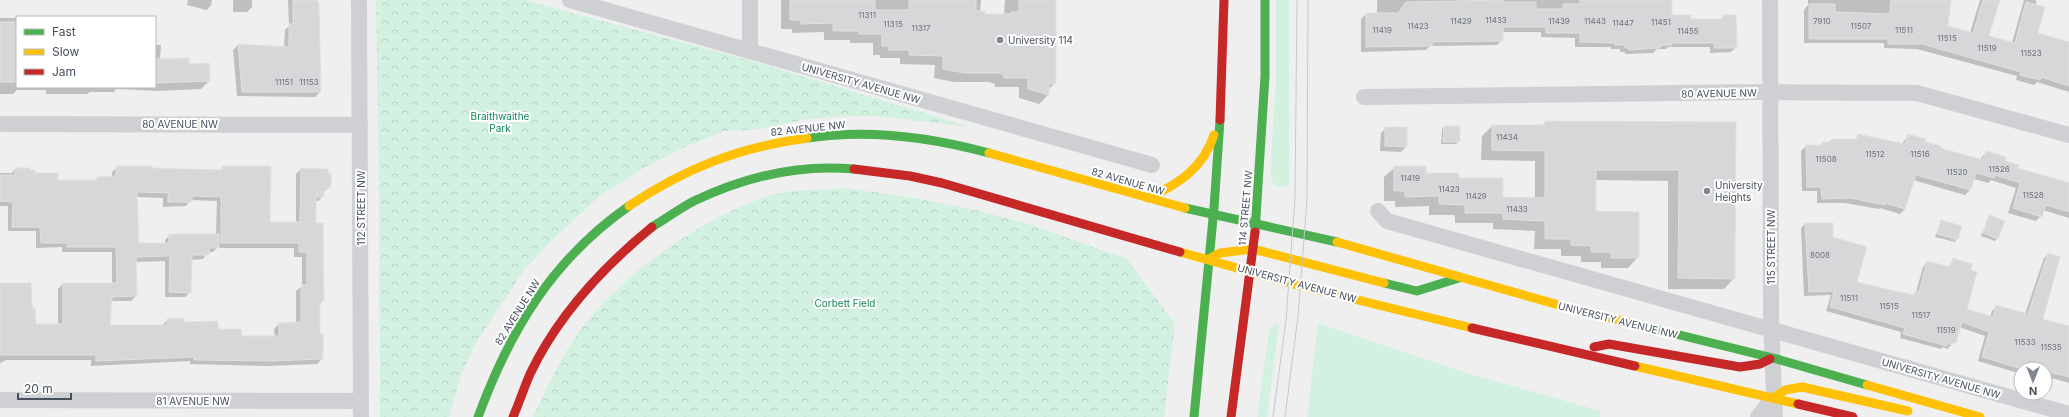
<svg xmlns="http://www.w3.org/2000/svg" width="2069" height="417" font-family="Inter,sans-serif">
<defs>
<pattern id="forest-crowns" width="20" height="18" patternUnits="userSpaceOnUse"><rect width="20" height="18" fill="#d2f1e1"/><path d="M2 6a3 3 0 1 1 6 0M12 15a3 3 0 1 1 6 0" fill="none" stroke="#b6d0c3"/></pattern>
</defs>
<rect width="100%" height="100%" fill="#f0efef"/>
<!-- grass -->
<g fill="#d2f1e1">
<path d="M1276,0H1289V187L1274,186L1270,172L1276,79Z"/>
<path d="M1318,323L1470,374L1601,411L1600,417H1307Z"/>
<path d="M1279,324L1267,417H1257L1269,331L1272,325Z"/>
</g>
<!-- forest -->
<g fill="url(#forest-crowns)">
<path d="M376,0H524L749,60L970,127L879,116H839L803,120L751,130L724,131L687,146L642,169L601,195L554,238L524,270L477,341L461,375L449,417H380L379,198Z"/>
<path d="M845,188L921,199L980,211L1025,223L1127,259L1175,324L1164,417H533C547,387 561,356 581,329C625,271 706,215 775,194C791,189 827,190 845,188Z"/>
</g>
<!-- shadow -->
<g fill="#0003" fill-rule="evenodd">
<path d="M188,0H212L211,5L207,10L187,5Z"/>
<path d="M233,0H252V7L247,12H233Z"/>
<path d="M288,0H317L320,92L315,97L237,96L233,50L238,45L284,48L285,30L289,26Z"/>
<path d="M781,0H981L980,12L984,15H1004L1005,0H1055V83L1048,90V95L1039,104L1019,98V87H995V84L989,82H954L934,78L935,65L900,64V58H880V55H873V43H850V40H824V32L792,33V29H781Z"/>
<path d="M1377,0H1671V16L1690,20H1720L1723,16L1736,47L1731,52L1710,53V47H1668L1666,49H1657L1653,53L1625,54V52H1620V49H1611V47H1575V38L1541,37V32H1502V40L1497,45L1430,46L1426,50L1361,52V19L1366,14H1377Z"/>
<path d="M1808,0H1950L1947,26L1970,33L1980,0H1999L1988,37L2012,43L2024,0H2036V34L2069,43V92L2037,82L2034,85L2016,80L2017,76L1917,49L1884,48V43H1804V10L1808,5Z"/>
<path d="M0,18H17V87H155V45H161L160,60L188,65L209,81L201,89L157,91L116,89L114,92H90L87,94H46V90H17L13,94H0Z"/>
<path d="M1545,122L1735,123L1734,278L1724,289H1668V181L1595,180V212L1638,257L1628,268H1601V262H1581V256H1561V249H1534L1535,231L1493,229V223H1455V215H1429V206L1395,207V201H1384V177L1395,167L1458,179L1502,198L1535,199V161L1481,160L1482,136L1492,126H1542Z"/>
<path d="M1444,127L1459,142L1456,144H1441L1442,129Z"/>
<path d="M1386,128L1406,147L1401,152L1380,151L1381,133Z"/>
<path d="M1859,135L1902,144L1908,135L1939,149L1980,160L1986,152L2017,169L2069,184V218L2043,210L2041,216L2036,221L2008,213L2016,188L1991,180L1988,183L1974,179L1970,190L1965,195L1913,180L1905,209L1900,214L1880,208L1879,209L1845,203H1817V191H1802L1801,151L1806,146H1819L1832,140H1854Z"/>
<path d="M117,167L219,171L223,167L269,223H296V174L301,169L330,187L323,192V196L318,201H315V224L323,301L319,305V335L322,359L317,364L267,366L190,364V361L91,366V360H6L0,363V284L31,309L35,325H58V289L63,284H112V252H62V247L36,248V231H8V206H0V173H12L15,169L57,181H94L97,178L112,177V172ZM137,197L163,198V207L186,206L191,200L217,201L216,235H170L165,240V244H138ZM217,248H294V257H302V286L296,291V324H279L274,329L275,337H241L167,320L162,326H109L110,301H131L136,296V262L165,261V297H185L190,292L191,260L203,259L208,252H213Z"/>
<path d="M1989,216L1998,238L1995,241L1981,236Z"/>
<path d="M1941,221L1961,226L1955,242L1935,237Z"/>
<path d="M1805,224L1832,238L1856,282L1912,295L1916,292L1923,267L1927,262L1948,268L1953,259L1966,310L1990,317L1992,311L1997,306L2025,314L2044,258L2048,254L2041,319L2069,327V383L2052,378L2049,381L2045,380V369H2021V374L1978,361L1985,336L1959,327L1955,342L1947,349L1943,347L1941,349L1900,338L1901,332L1826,311L1831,295L1804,296L1801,228Z"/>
</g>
<!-- building -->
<g fill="#d7d7d9" stroke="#e1e1e2" fill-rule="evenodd">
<path d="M293,0H317L319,4L321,92H242L238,44L289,47V24H293Z"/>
<path d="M790,0H875V10H909V0H976V11H985V14H1011V12H1019V0H1056V84H1049V95L1028,89V78H1004V75L999,73H964L943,69V56L909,55V50H889V46H882V34H859V31H833V23L801,24V20H790Z"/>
<path d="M1504,0V2H1536V9H1563V4H1580V0H1672V15H1691V19H1723V15H1736L1737,48H1714V43H1672V45H1663L1659,48L1629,50V48H1625V45H1615V43L1580,42V33H1546V27H1503V41L1432,42V46L1366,47V13H1398L1406,2Z"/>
<path d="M1891,0H1951L1948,26L1973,33L1983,0H2000L1989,36L2015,43L2026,2L2045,7L2038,33L2069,42V86L2041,77L2040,80L2020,75L2021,72L1922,44H1888V39H1809V4H1835V12L1890,14Z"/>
<rect x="0" y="22" width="17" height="60"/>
<path d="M189,58V64L209,63L210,81L155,83V59Z"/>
<path d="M1545,121L1736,122L1735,279L1678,278L1679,170H1596V211L1639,212V258H1611V252H1591V246L1571,245V239H1545V221L1503,219V213H1465V205L1439,204V196L1405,197V191H1394V166H1426V173H1459V178H1503V197L1545,198V151L1492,150V125H1545Z"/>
<path d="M1444,126H1460V142H1443Z"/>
<path d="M1385,127H1407V147L1385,146Z"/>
<path d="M1858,134L1905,144L1908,134L1926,139V142L1941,146L1940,148L1983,160L1986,151L2006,157L2005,161L2019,165L2018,168L2069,183V212L2046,205L2042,217L2013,208L2020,183L1995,175L1994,178L1976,173L1971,190L1916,175L1905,209L1885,203V205L1850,198L1822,199L1821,187H1807L1806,145H1822V142H1832V139H1857Z"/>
<path d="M116,166H152V168L222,170V166H271L270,222H300L301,168L328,169V173H331V187L324,189V197H316V223H323L324,301H320V334H323V359L273,361L194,360V357L96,361V355H0V283H31L32,308H35L36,324H63V283H117L116,247H67V243H41L40,227H12L13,202L0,201V175H15V168H30V170H35V173H58V180H97V177L116,176ZM137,192L168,193V202H192V196L221,197V243H299V252H307V285H301V322L279,323V336H242L241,329H218V321L184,322V318L167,319V325H110L112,297L137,296L136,257L170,256L169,292L191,293L192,255H209V248H219V234H169V243H139Z"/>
<path d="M1989,215L2005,221L1998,239L1983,233Z"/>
<path d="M1941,220L1962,226L1958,240L1937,234Z"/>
<path d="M1805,223H1833V237L1867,247L1857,282L1894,291L1914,295L1915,291L1919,292L1927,261L1950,267L1953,258L1972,264L1971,270L1977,272L1967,309L1993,317L1996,305L2028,314L2048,253L2060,257L2043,319L2069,326V377L2045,371V369H2022L1982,357L1989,332L1962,322L1956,343L1953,342L1952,345L1947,343V346L1903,334L1905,328L1830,307L1834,291L1809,292Z"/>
</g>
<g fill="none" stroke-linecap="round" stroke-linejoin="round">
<!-- street -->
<g stroke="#ced0d4" stroke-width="16">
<path d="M359,0L361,417"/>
<path d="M570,0L1152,165"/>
<path d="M1770,0L1771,319L1775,417"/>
<path d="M750,51V0"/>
<path d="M1364,97L1757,92L1917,93L2069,135"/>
<path d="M0,124L360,125"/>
<path d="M1378,211L1387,221L2069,414"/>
<path d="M0,400L361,401"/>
<path d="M1758,417L1773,398"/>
</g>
<!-- fast -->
<g stroke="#4caf50" stroke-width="9">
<path d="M807,138C867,129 931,137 989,153"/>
<path d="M1185,208L1337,242"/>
<path d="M652,227C666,219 680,208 694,201C744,177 798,164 854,169"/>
<path d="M1255,232L1265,76V0"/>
<path d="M1384,283L1417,291L1459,278"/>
<path d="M1631,323L1773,358L1867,385"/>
<path d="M478,417C510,330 552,260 629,206"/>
<path d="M1194,417L1214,208L1220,120"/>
</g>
<!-- slow -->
<g stroke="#ffc107" stroke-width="9">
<path d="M989,153L1185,208"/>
<path d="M1148,198C1179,184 1203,168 1214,135"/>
<path d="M629,206C685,168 740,147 807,138"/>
<path d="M1337,242L1580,311L1631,323"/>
<path d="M1180,252L1301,286L1472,328"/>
<path d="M1209,259L1220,253L1253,249L1384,283"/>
<path d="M1635,366L1798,404"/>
<path d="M1867,385L1980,417"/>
<path d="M1773,398L1785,390L1802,387L1908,411"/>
</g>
<!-- jam -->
<g stroke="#c62828" stroke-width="9">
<path d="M1220,120L1224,0"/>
<path d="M854,169L910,176L942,183L1180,252"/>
<path d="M1472,328L1635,366"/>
<path d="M1594,347L1609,344L1740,367L1760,364L1770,359"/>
<path d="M1798,404L1853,417"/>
<path d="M513,417C519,403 524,388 530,374C558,315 602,268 652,227"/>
<path d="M1231,417L1255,232"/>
</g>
<!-- tram -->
<g stroke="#c6c8cb" stroke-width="1">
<path d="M1273,417L1286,320L1295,199L1297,0"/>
<path d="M1285,417L1298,316L1307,200L1308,0"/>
</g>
</g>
<!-- markers -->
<g fill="#818790" stroke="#fff" stroke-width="1.5">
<circle cx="1000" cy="40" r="4"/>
<circle cx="1707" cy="191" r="4"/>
</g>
<g text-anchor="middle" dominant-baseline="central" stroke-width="4" stroke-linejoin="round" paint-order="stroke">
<!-- number labels -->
<g font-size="8" fill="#6b727d">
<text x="867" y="15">11311</text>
<text x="1496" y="20">11433</text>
<text x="1461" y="21">11429</text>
<text x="1559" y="21">11439</text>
<text x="1595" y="21">11443</text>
<text x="1822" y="21">7910</text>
<text x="1661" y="22">11451</text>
<text x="1623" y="23">11447</text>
<text x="893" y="24">11315</text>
<text x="1418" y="26">11423</text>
<text x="1861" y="26">11507</text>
<text x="921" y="28">11317</text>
<text x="1382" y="30">11419</text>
<text x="1904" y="30">11511</text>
<text x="1688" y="31">11455</text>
<text x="1947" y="38">11515</text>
<text x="1987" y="48">11519</text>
<text x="2031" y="53">11523</text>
<text x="284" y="82">11151</text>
<text x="309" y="82">11153</text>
<text x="1507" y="137">11434</text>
<text x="1875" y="154">11512</text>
<text x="1920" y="154">11516</text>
<text x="1826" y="159">11508</text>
<text x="1999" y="169">11526</text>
<text x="1957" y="172">11520</text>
<text x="1410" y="178">11419</text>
<text x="1449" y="189">11423</text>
<text x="2033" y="195">11528</text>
<text x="1476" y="196">11429</text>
<text x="1517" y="209">11433</text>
<text x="1820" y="255">8008</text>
<text x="1849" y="298">11511</text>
<text x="1889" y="306">11515</text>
<text x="1921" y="315">11517</text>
<text x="1946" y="330">11519</text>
<text x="2025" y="342">11533</text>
<text x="2051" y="347">11535</text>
</g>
<!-- poi labels -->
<g font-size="10" fill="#454f5d" stroke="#fff" text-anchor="start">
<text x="1008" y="40">University 114</text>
<text x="1715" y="185">University<tspan x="1715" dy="12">Heights</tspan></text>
</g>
<!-- street labels -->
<g font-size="10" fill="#454f5d" stroke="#fff">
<text transform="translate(861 83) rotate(16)">UNIVERSITY AVENUE NW</text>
<text transform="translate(1719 93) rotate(-1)">80 AVENUE NW</text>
<text x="180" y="124">80 AVENUE NW</text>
<text transform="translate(808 128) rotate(-6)">82 AVENUE NW</text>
<text transform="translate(1128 181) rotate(16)">82 AVENUE NW</text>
<text transform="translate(361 208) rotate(-90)">112 STREET NW</text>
<text transform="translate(1245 208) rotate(-85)">114 STREET NW</text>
<text transform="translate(1771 247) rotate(-90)">115 STREET NW</text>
<text transform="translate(1297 283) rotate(15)">UNIVERSITY AVENUE NW</text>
<text transform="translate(517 312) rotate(-58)">82 AVENUE NW</text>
<text transform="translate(1618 320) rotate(14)">UNIVERSITY AVENUE NW</text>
<text transform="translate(1941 378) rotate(16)">UNIVERSITY AVENUE NW</text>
<text x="193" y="401">81 AVENUE NW</text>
</g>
<!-- park labels -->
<g font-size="10" fill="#108459" stroke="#fff">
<text x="500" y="116">Braithwaithe<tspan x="500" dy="12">Park</tspan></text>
<text x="845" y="303">Corbett Field</text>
</g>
</g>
<!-- legend -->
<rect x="16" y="16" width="140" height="72" fill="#ffffff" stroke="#b5b9be"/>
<rect x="24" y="29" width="20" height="6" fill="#4caf50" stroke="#b5b9be"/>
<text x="52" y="36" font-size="12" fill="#454f5d">Fast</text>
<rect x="24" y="49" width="20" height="6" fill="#ffc107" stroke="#b5b9be"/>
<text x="52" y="56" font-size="12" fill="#454f5d">Slow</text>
<rect x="24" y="69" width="20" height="6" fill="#c62828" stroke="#b5b9be"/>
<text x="52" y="76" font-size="12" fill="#454f5d">Jam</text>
<!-- north arrow -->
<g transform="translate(2033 381) rotate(180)"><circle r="19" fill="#ffffff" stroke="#b5b9be"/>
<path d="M0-3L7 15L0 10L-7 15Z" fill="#818790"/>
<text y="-6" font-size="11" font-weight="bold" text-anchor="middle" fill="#454f5d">N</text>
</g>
<!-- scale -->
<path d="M18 393v6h53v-6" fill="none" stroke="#454f5d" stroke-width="2"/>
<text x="24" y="393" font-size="12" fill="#454f5d" stroke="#ffffff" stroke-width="3" paint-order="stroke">20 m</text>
</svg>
